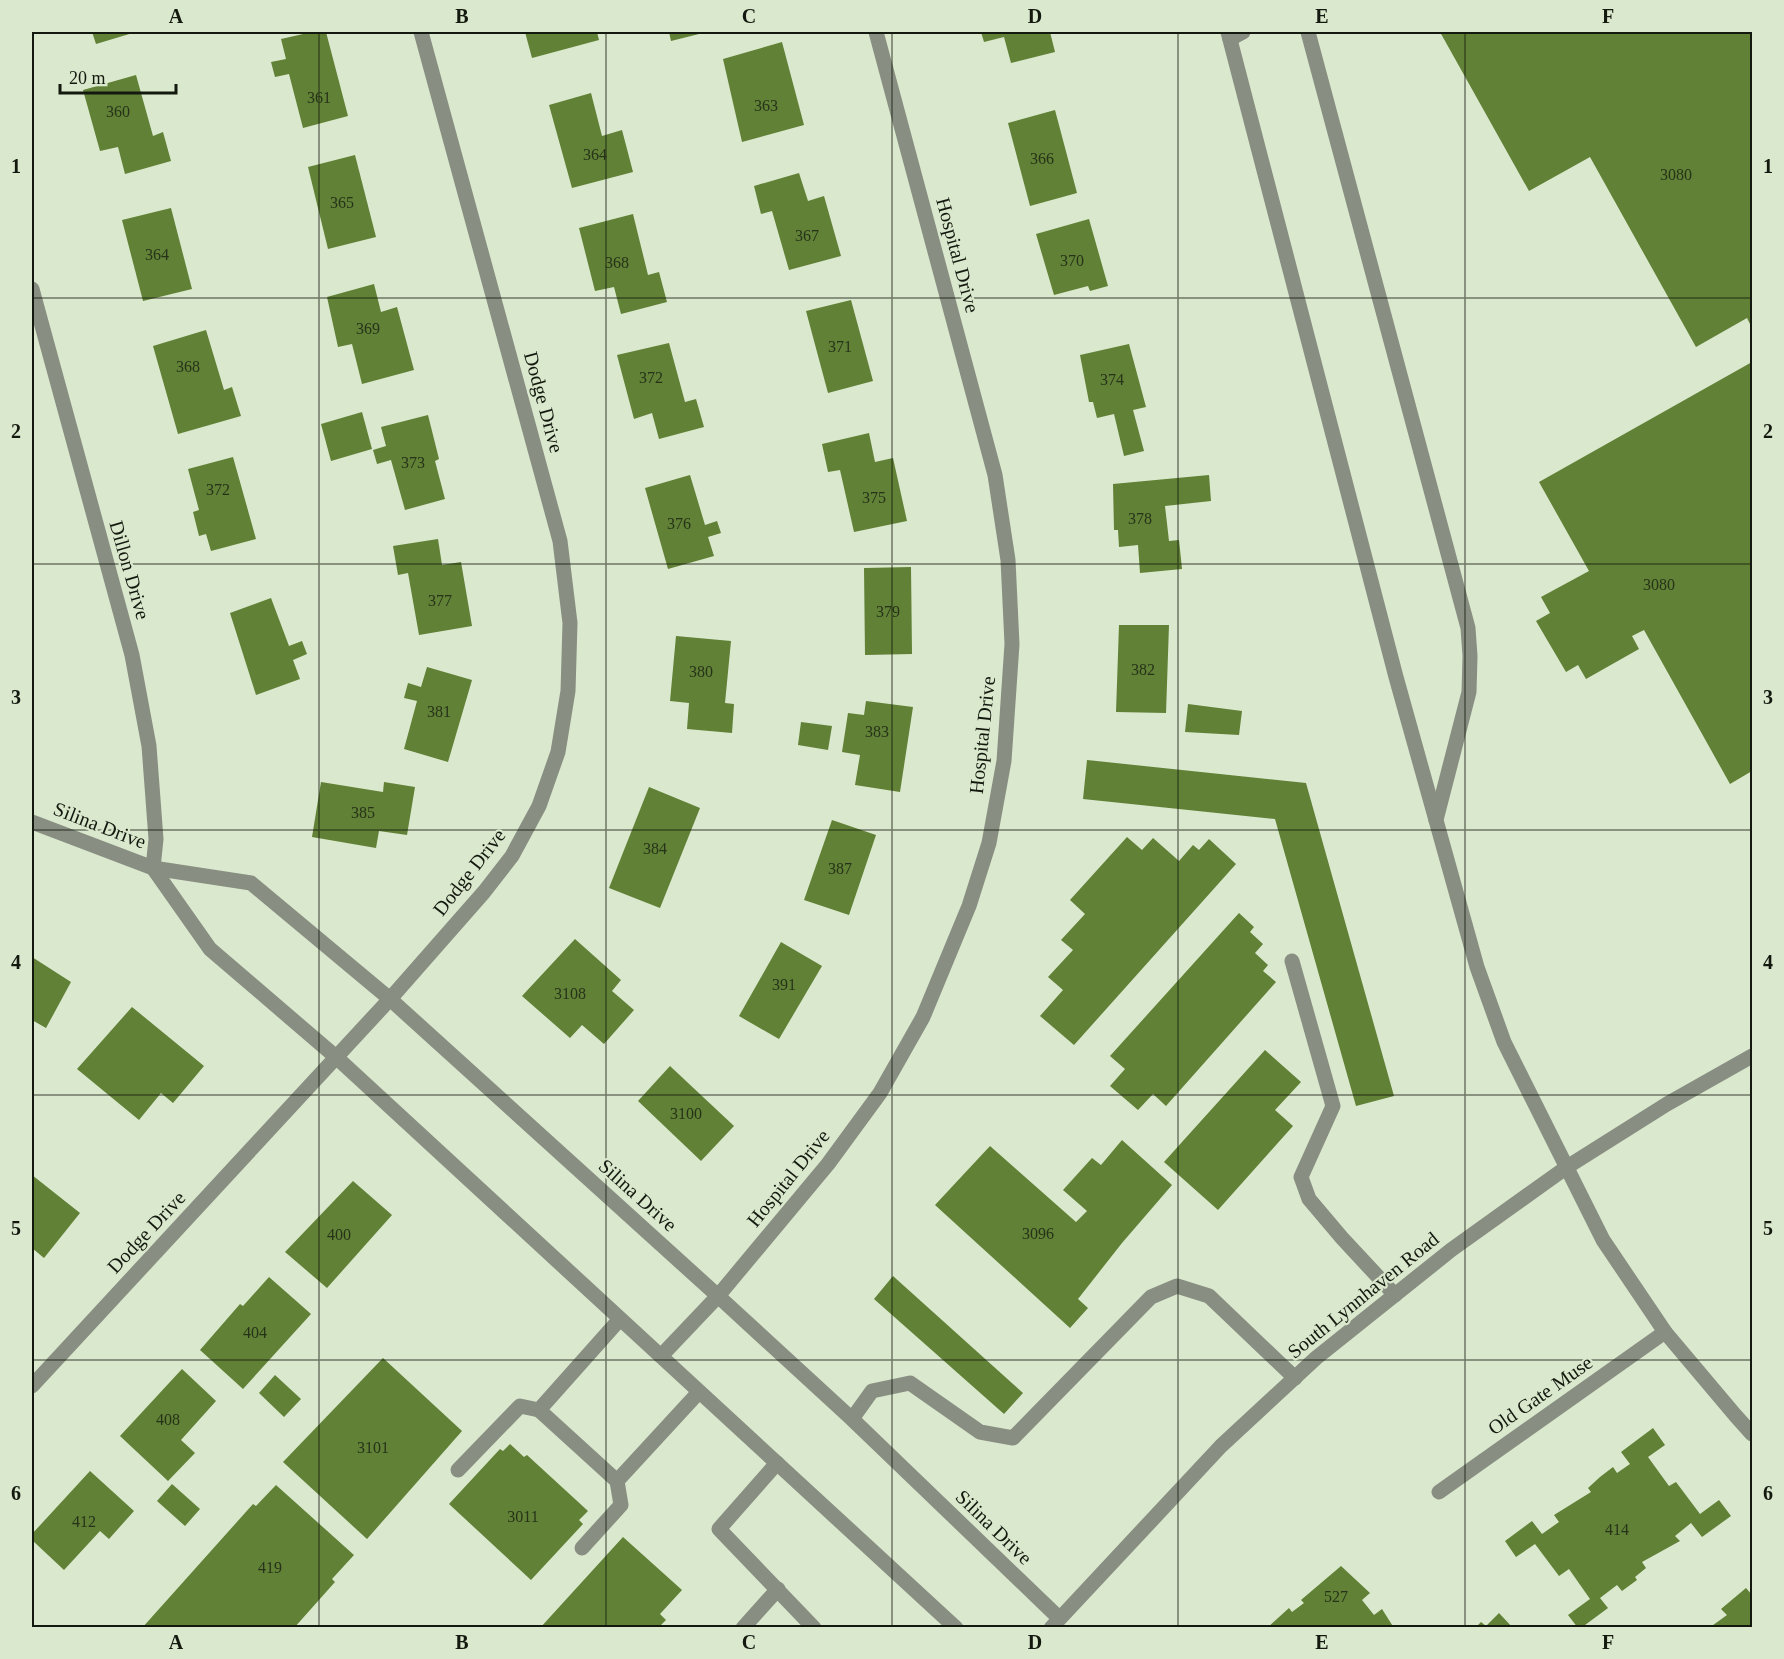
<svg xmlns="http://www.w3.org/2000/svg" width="1784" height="1659" font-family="'Times New Roman',serif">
<rect width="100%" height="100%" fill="#dae8cd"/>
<!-- building -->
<g fill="#608136">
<path d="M92,32H136L96,44Z"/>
<path d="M312,32H326L348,116L303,128L289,74L275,77L271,62L286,59L281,39Z"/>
<path d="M525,32H597L599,40L532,58Z"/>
<path d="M669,32H707L671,41Z"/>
<path d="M981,32H1050L1055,52L1011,63L1004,37L984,42Z"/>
<path d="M1440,32H1752V328L1747,318L1696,347L1590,157L1529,191Z"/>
<path d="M782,42L804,125L742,142L723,59Z"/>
<path d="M136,75L153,136L163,132L171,161L125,174L118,147L100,151L83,90Z"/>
<path d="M591,93L602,136L622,130L633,172L572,188L549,105Z"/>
<path d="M1055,110L1077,193L1030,206L1008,123Z"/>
<path d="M355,155L376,237L328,249L308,167Z"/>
<path d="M799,173L808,201L824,196L841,256L789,270L772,211L761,214L754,186Z"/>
<path d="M171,208L192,289L143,301L122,220Z"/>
<path d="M633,214L648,275L659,272L667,302L621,314L614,287L595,291L579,228Z"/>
<path d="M1089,219L1108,286L1090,291L1088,286L1054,295L1036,234Z"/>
<path d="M374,284L381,312L397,307L414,370L362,384L352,344L338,347L327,297Z"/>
<path d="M851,300L873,381L828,393L806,311Z"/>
<path d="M206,330L224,390L232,387L241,416L178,434L153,346Z"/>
<path d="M669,343L685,402L696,399L704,427L659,439L652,413L634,419L617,355Z"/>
<path d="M1129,344L1146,407L1133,410L1144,451L1124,456L1114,414L1097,418L1093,402H1089L1080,355Z"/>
<path d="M1752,362V771L1730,784L1644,630L1632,636L1639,649L1586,679L1578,665L1566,672L1536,621L1550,613L1541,597L1589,571L1539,482Z"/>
<path d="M362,412L372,449L331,461L321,424Z"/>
<path d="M428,415L439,459L435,461L445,499L405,510L391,460L377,464L373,450L386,446L381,427Z"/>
<path d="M869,433L875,462L893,458L907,521L854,532L840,470L828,472L822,444Z"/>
<path d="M233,457L256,539L211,551L206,534L199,536L193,512L199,510L188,469Z"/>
<path d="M690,475L705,525L717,521L721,533L708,537L714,556L668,569L645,488Z"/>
<path d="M1209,475L1211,501L1165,506L1169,541L1179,540L1182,569L1140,573L1138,545L1119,547L1118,530H1114L1113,484Z"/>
<path d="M438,539L442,565L461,562L472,626L419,635L408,573L398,575L393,546Z"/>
<path d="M911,567L912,654L865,655L864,568Z"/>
<path d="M271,598L289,646L302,641L307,654L293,660L300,679L256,695L230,613Z"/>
<path d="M1119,625H1169L1166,713L1116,712Z"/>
<path d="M676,636L731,641L725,703L734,704L732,733L687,729L689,703L670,701Z"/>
<path d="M427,667L472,680L448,762L404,749L417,701L404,698L408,683L421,687Z"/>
<path d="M866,701L913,707L900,792L855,785L860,755L842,752L848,713L864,715Z"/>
<path d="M1188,704L1242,711L1239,735L1185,732Z"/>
<path d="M801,722L832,726L828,750L798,745Z"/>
<path d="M1087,760L1306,783L1394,1096L1356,1106L1275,819L1083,799Z"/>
<path d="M321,782L383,792L384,782L415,787L407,835L379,831L376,848L312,837Z"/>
<path d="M649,787L700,808L660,908L609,888Z"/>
<path d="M832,820L876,835L849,915L804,900Z"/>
<path d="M1127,837L1142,850L1153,838L1179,861L1193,845L1199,850L1209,839L1236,864L1074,1045L1040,1016L1063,990L1048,977L1073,950L1061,940L1085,914L1070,900Z"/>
<path d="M1239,913L1254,927L1250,932L1263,944L1255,953L1268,965L1263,971L1276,982L1166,1106L1153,1094L1138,1110L1110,1086L1125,1069L1110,1056Z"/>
<path d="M575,939L621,980L612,991L634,1010L604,1044L582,1025L570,1038L522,996Z"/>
<path d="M781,942L822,966L779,1039L739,1016Z"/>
<path d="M32,957L71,982L46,1028L32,1020Z"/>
<path d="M132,1007L204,1066L173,1103L161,1093L139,1120L77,1069Z"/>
<path d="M1265,1050L1301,1082L1275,1110L1293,1126L1218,1210L1164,1162Z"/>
<path d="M670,1066L734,1126L701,1161L638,1101Z"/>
<path d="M1122,1140L1172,1185L1122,1243L1078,1299L1088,1308L1070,1328L935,1205L990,1146L1076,1222L1087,1211L1063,1190L1092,1158L1101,1165Z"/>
<path d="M32,1175L80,1213L44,1258L32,1248Z"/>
<path d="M353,1181L392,1215L327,1288L285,1252Z"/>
<path d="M893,1276L1023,1393L1004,1414L874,1299Z"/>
<path d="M269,1277L311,1314L243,1389L200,1350L240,1304L243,1306Z"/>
<path d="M383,1358L462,1431L367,1539L283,1462Z"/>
<path d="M182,1369L216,1401L181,1440L195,1453L168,1481L120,1436Z"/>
<path d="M275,1375L301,1399L284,1417L259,1393Z"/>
<path d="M1653,1428L1665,1445L1648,1457L1669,1486L1676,1482L1700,1514L1719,1500L1731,1516L1702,1537L1691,1523L1675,1536L1680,1541L1642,1562L1646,1568L1635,1577L1637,1580L1622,1591L1617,1585L1600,1598L1608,1608L1581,1628H1578L1568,1615L1590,1599L1569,1569L1559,1576L1535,1544L1516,1557L1505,1541L1532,1521L1542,1534L1559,1522L1554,1515L1591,1492L1588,1488L1600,1477L1613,1467L1617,1473L1630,1464L1621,1452Z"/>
<path d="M510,1444L524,1457L527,1455L588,1511L579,1520L583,1524L531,1580L449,1504L500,1449L503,1451Z"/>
<path d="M90,1471L134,1511L109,1539L100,1531L64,1570L32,1540V1534Z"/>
<path d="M172,1484L200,1509L185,1526L157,1501Z"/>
<path d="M276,1485L354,1555L332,1579L335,1582L294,1628H142L253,1504L256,1506Z"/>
<path d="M623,1537L682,1590L660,1614L666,1620L658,1628H540Z"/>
<path d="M1341,1566L1370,1593L1362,1600L1374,1615L1382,1609L1394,1628H1267L1289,1608L1292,1612L1304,1603L1301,1600Z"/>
<path d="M1746,1588L1752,1595V1628H1709L1727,1615L1721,1609Z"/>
<path d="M1499,1613L1513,1628H1475L1481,1622L1486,1626Z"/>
</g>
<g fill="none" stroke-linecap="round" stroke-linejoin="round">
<!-- service -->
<g stroke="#888e82" stroke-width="15">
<path d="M1308,32L1468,628L1470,656L1469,692L1436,820"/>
<path d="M1230,39L1243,32"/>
<path d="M1292,961L1333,1106L1301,1177L1309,1199L1342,1238L1395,1295"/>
<path d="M620,1319L539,1410L617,1481L699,1392"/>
<path d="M852,1419L872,1391L910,1383L980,1432L1013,1438L1151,1297L1177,1286L1209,1296L1295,1378"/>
<path d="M777,1463L719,1529L814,1628"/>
<path d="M458,1470L520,1406L539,1410"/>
<path d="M582,1548L621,1505L617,1481"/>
<path d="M743,1628L778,1589"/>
</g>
<!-- minor -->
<g stroke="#888e82" stroke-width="15">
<path d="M1228,32L1396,677L1477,967L1504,1042L1603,1240L1665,1332L1735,1415L1752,1434"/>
<path d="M32,289L132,655L149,746L156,839L153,868"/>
<path d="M661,1356L718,1296L828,1164L880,1093L923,1017L969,906L989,843L1004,761L1012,644L1008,560L995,475L876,32"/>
<path d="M32,1386L390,999L484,892L512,856L539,806L558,752L568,691L570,623L560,541L421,32"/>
<path d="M1439,1492L1665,1332"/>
</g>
<!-- tertiary -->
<g stroke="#888e82" stroke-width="15">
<path d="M32,822L153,868L251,883L390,999L718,1296L852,1419L1059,1618"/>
<path d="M153,868L210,949L336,1057L956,1628"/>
<path d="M1051,1628L1221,1446L1316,1358L1451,1250L1567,1167L1667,1104L1752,1056"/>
</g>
</g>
<!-- grid -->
<path fill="none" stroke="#14190f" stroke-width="1.5" stroke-opacity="0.55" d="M319,32V1628M606,32V1628M892,32V1628M1178,32V1628M1465,32V1628M32,298H1752M32,564H1752M32,830H1752M32,1095H1752M32,1360H1752"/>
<g text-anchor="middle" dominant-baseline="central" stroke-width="4.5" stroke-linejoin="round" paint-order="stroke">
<!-- number labels -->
<g font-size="16" fill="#273319">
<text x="319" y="97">361</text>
<text x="766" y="105">363</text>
<text x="118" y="111">360</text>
<text x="595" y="154">364</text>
<text x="1042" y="158">366</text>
<text x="1676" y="174">3080</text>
<text x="342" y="202">365</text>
<text x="807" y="235">367</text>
<text x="157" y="254">364</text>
<text x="1072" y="260">370</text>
<text x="617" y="262">368</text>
<text x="368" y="328">369</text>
<text x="840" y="346">371</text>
<text x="188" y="366">368</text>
<text x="651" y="377">372</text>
<text x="1112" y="379">374</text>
<text x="413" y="462">373</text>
<text x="218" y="489">372</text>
<text x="874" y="497">375</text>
<text x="1140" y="518">378</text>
<text x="679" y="523">376</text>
<text x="1659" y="584">3080</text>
<text x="440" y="600">377</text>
<text x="888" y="611">379</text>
<text x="1143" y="669">382</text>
<text x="701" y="671">380</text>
<text x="439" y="711">381</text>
<text x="877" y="731">383</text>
<text x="363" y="812">385</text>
<text x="655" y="848">384</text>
<text x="840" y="868">387</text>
<text x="784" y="984">391</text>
<text x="570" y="993">3108</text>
<text x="686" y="1113">3100</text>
<text x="1038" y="1233">3096</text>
<text x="339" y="1234">400</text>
<text x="255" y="1332">404</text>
<text x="168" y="1419">408</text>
<text x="373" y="1447">3101</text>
<text x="523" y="1516">3011</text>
<text x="84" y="1521">412</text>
<text x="1617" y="1529">414</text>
<text x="270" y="1567">419</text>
<text x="1336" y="1596">527</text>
</g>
<!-- street labels -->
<g font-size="20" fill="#14190f" stroke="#dae8cd">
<text transform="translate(958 255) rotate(75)">Hospital Drive</text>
<text transform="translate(544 402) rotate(75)">Dodge Drive</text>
<text transform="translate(130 570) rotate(74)">Dillon Drive</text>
<text transform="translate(982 735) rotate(-84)">Hospital Drive</text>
<text transform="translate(100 825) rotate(21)">Silina Drive</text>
<text transform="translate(469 872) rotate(-52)">Dodge Drive</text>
<text transform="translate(788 1178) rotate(-51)">Hospital Drive</text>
<text transform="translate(638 1195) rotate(42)">Silina Drive</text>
<text transform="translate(146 1232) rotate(-47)">Dodge Drive</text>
<text transform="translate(1363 1295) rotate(-39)">South Lynnhaven Road</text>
<text transform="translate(1540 1395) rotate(-35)">Old Gate Muse</text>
<text transform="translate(994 1527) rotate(44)">Silina Drive</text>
</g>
</g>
<!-- border -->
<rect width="1784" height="1659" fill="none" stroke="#dae8cd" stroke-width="66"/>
<!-- scale -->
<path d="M60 84v9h116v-9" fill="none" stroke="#14190f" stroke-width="3"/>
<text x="69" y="84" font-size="18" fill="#14190f" stroke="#dae8cd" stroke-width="4.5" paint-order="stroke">20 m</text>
<rect x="33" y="33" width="1718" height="1593" fill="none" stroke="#14190f" stroke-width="2"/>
<g font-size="20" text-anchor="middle" font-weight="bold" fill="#14190f">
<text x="176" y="23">A</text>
<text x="462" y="23">B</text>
<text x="749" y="23">C</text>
<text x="1035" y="23">D</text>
<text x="1322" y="23">E</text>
<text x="1608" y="23">F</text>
<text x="16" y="173">1</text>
<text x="1768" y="173">1</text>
<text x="16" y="438">2</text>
<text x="1768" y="438">2</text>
<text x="16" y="704">3</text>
<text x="1768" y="704">3</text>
<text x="16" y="969">4</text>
<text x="1768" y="969">4</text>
<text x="16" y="1235">5</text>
<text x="1768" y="1235">5</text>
<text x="16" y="1500">6</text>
<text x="1768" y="1500">6</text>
<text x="176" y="1649">A</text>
<text x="462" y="1649">B</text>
<text x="749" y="1649">C</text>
<text x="1035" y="1649">D</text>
<text x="1322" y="1649">E</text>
<text x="1608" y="1649">F</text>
</g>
</svg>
